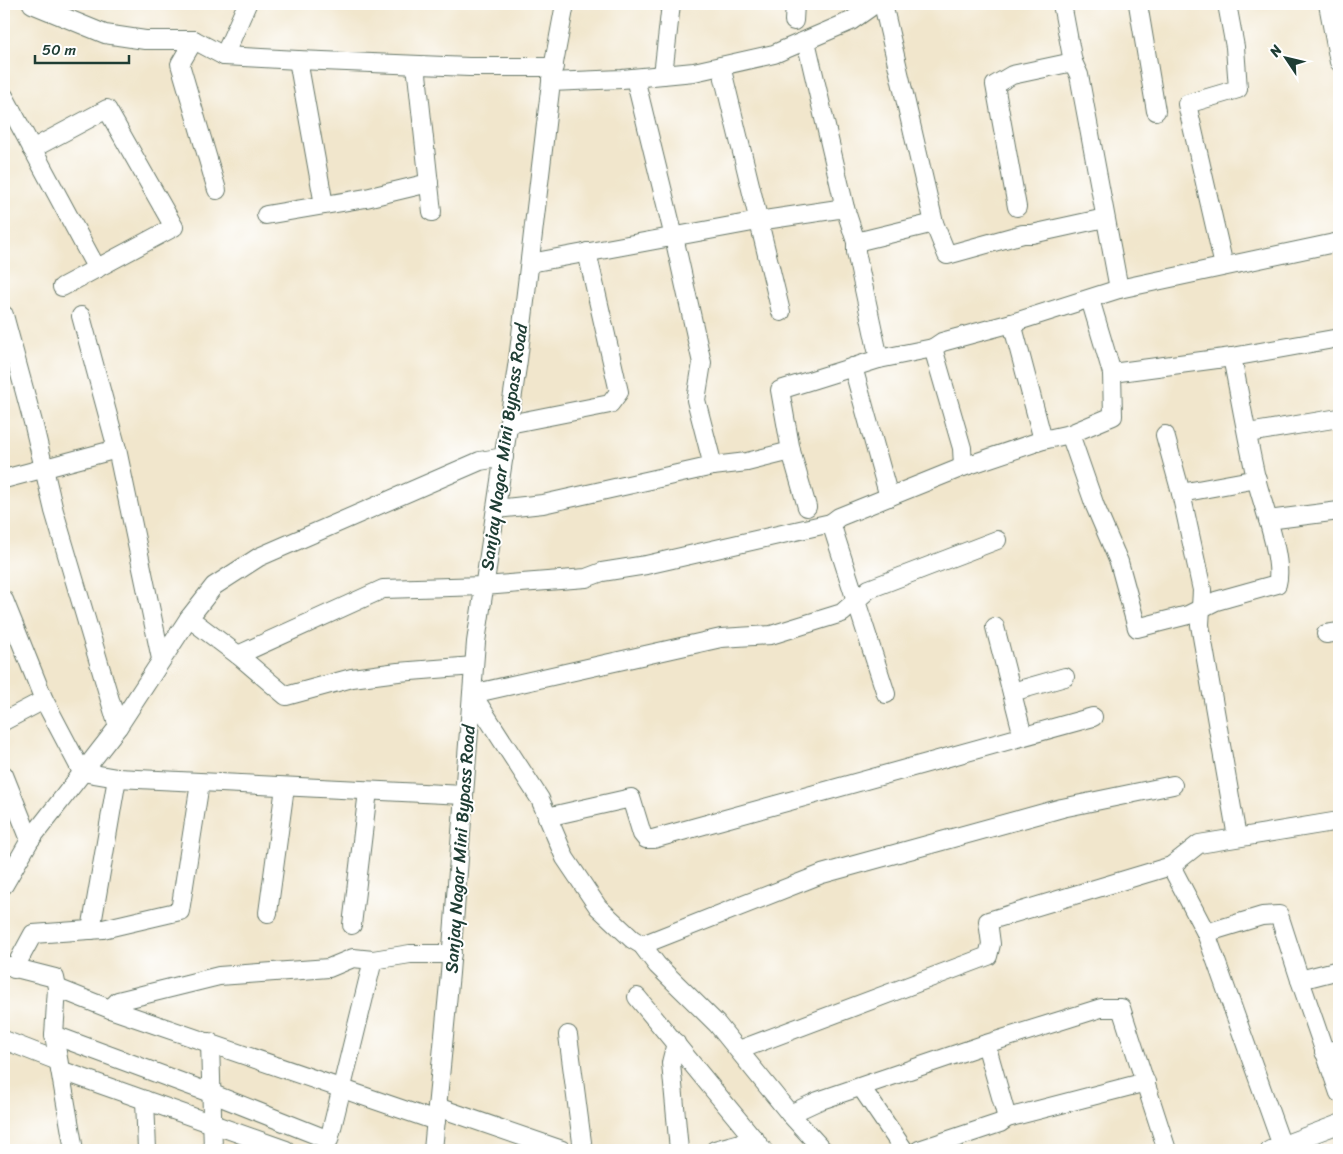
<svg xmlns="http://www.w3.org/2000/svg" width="1343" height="1154" font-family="Sriracha,sans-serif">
<rect width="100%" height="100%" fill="#fff"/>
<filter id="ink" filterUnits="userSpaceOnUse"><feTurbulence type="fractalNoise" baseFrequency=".02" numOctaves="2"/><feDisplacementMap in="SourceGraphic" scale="10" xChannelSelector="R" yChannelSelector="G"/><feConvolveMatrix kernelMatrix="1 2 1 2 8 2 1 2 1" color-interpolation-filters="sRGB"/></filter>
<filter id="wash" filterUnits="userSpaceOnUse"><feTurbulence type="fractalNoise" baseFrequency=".0096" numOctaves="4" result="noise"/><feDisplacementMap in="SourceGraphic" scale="20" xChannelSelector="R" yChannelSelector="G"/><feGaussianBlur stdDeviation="1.12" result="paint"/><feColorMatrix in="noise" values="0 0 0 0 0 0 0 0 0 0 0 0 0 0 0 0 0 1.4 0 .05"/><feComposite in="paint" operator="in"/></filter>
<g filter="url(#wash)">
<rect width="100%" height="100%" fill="#f1e6cc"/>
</g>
<g filter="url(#ink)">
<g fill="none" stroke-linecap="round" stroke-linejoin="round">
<defs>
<g id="minor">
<path d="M32,4L105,34L145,40H194L224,56L298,60L469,67H554"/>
<path d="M883,4L934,223L947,255L1023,234H1032L1105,218"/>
<path d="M1062,4L1073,62"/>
<path d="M1138,4L1156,111"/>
<path d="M1328,4L1339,62"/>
<path d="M794,21L795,4"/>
<path d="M194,40L180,64L217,190"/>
<path d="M806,41L845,208L856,242V252L879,359"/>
<path d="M224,56L247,4"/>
<path d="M298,60L324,205"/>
<path d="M416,65L432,212"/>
<path d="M721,66L781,312"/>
<path d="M663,75L671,4"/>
<path d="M635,78L674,237L702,363L696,400L713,466"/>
<path d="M551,79L565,4"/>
<path d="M4,96L97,269"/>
<path d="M32,149L107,109L174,227L62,287"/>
<path d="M1017,207L995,85L1012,75L1073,62L1079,75L1119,289"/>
<path d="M266,215L366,198L429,183"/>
<path d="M856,242L934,223"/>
<path d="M530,263L758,221L845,208"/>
<path d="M1224,266L1187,104L1238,89L1235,47L1227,4"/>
<path d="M4,315L34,426L54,511L118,727"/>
<path d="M81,316L117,449L161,659"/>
<path d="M1012,323L1043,440"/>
<path d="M853,367L889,497"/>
<path d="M1112,373L1232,357L1339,338"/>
<path d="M509,424L610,404L619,392L587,252"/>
<path d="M1248,433L1339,418"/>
<path d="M1070,434L1095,506L1119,562L1137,628L1188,615L1216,601L1277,584C1284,560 1262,504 1256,478C1247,438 1240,397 1232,357"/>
<path d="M1165,435L1181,493L1202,590L1200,625L1237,837"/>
<path d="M963,467L962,448L933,348L942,342L1012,323L1119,289L1339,242"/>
<path d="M4,479L117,449"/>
<path d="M1181,493L1257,479"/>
<path d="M807,507L791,451L780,390L879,359L933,348"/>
<path d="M496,509L543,504L713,466L747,462L791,451"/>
<path d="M1268,520L1339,511"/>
<path d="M4,600L44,700L82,772"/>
<path d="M995,627L1023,736"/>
<path d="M1326,634L1339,632"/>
<path d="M238,655L383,589L484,586L586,578L602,572L646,565L831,523"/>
<path d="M474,666L398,672L352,678L286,696L238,655L189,618L214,586L259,557L480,461L504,457"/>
<path d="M1012,692L1065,677"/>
<path d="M886,694L831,523L839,517L963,467L1043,440L1070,434L1113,416L1112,373L1090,299"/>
<path d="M4,721L44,700"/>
<path d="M82,772L117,778L464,795"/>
<path d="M4,775L30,840"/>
<path d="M547,817L631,798L642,834L646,839H653L1093,717"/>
<path d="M1171,866L1206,933L1282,1146"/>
<path d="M4,885L30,840L118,727L189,618"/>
<path d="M268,913L285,787"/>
<path d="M352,925L368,791"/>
<path d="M91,930L117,778"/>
<path d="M1206,933L1262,916L1279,915L1300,980L1339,970"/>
<path d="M642,945L822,874L1062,808L1173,785"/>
<path d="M4,965L55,978L57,988L54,1035L74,1150"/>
<path d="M14,969L33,934L103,929L180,911L200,783"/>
<path d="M1300,980L1339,1093"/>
<path d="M57,988L110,1009L436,1121"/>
<path d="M637,997L763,1150"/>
<path d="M110,1009L118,1001L219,976L329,968L353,958L373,960L410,954H452"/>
<path d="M54,1035L213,1094L329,1140L373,960"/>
<path d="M568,1035L583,1150"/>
<path d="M4,1040L58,1061"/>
<path d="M210,1042L213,1150"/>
<path d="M676,1043L671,1063L679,1150"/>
<path d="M986,1044L1007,1118"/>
<path d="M739,1050L988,956L991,944L988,921L1171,866L1199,844L1339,821"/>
<path d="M1324,1052L1339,1049"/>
<path d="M60,1070L286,1150"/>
<path d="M861,1087L904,1150"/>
<path d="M145,1100L147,1150"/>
<path d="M437,1107L562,1150"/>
<path d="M790,1114L818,1101L986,1044L1101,1008H1121L1167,1150"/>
<path d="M433,1150L450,973L476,642L518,360L551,82L622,79L694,72L774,54L851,21L875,4"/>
<path d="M715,1150L755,1139"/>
<path d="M823,1150L790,1114L717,1024L657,965L642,945L632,939L598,907L565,858L540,799L472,694L721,638L771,635L842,613L869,589L997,540"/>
<path d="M919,1150L1000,1123L1007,1118L1146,1082"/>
<path d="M1270,1150L1339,1124"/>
</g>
</defs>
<!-- minor casing -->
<use href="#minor" stroke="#687869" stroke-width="20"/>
<!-- minor -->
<use href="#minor" stroke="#fff" stroke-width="18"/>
</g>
</g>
<g text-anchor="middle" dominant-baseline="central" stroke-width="4" stroke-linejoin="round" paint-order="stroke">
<!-- street labels -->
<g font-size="18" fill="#1f3d34" stroke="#fff">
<text transform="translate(504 447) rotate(-82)">Sanjay Nagar Mini Bypass Road</text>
<text transform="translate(460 849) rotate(-86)">Sanjay Nagar Mini Bypass Road</text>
</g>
</g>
<!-- margin -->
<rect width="1343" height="1154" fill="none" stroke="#fff" stroke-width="20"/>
<!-- north arrow -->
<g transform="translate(1286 58) rotate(305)" stroke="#ffffff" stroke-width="4" paint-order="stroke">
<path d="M0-4L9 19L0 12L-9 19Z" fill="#1f3d34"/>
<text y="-8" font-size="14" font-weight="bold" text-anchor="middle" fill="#1f3d34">N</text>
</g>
<!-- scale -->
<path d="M35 55v8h94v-8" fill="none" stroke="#1f3d34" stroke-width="2.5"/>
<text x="42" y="55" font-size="15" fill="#1f3d34" stroke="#ffffff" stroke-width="4" paint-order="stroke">50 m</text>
</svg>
